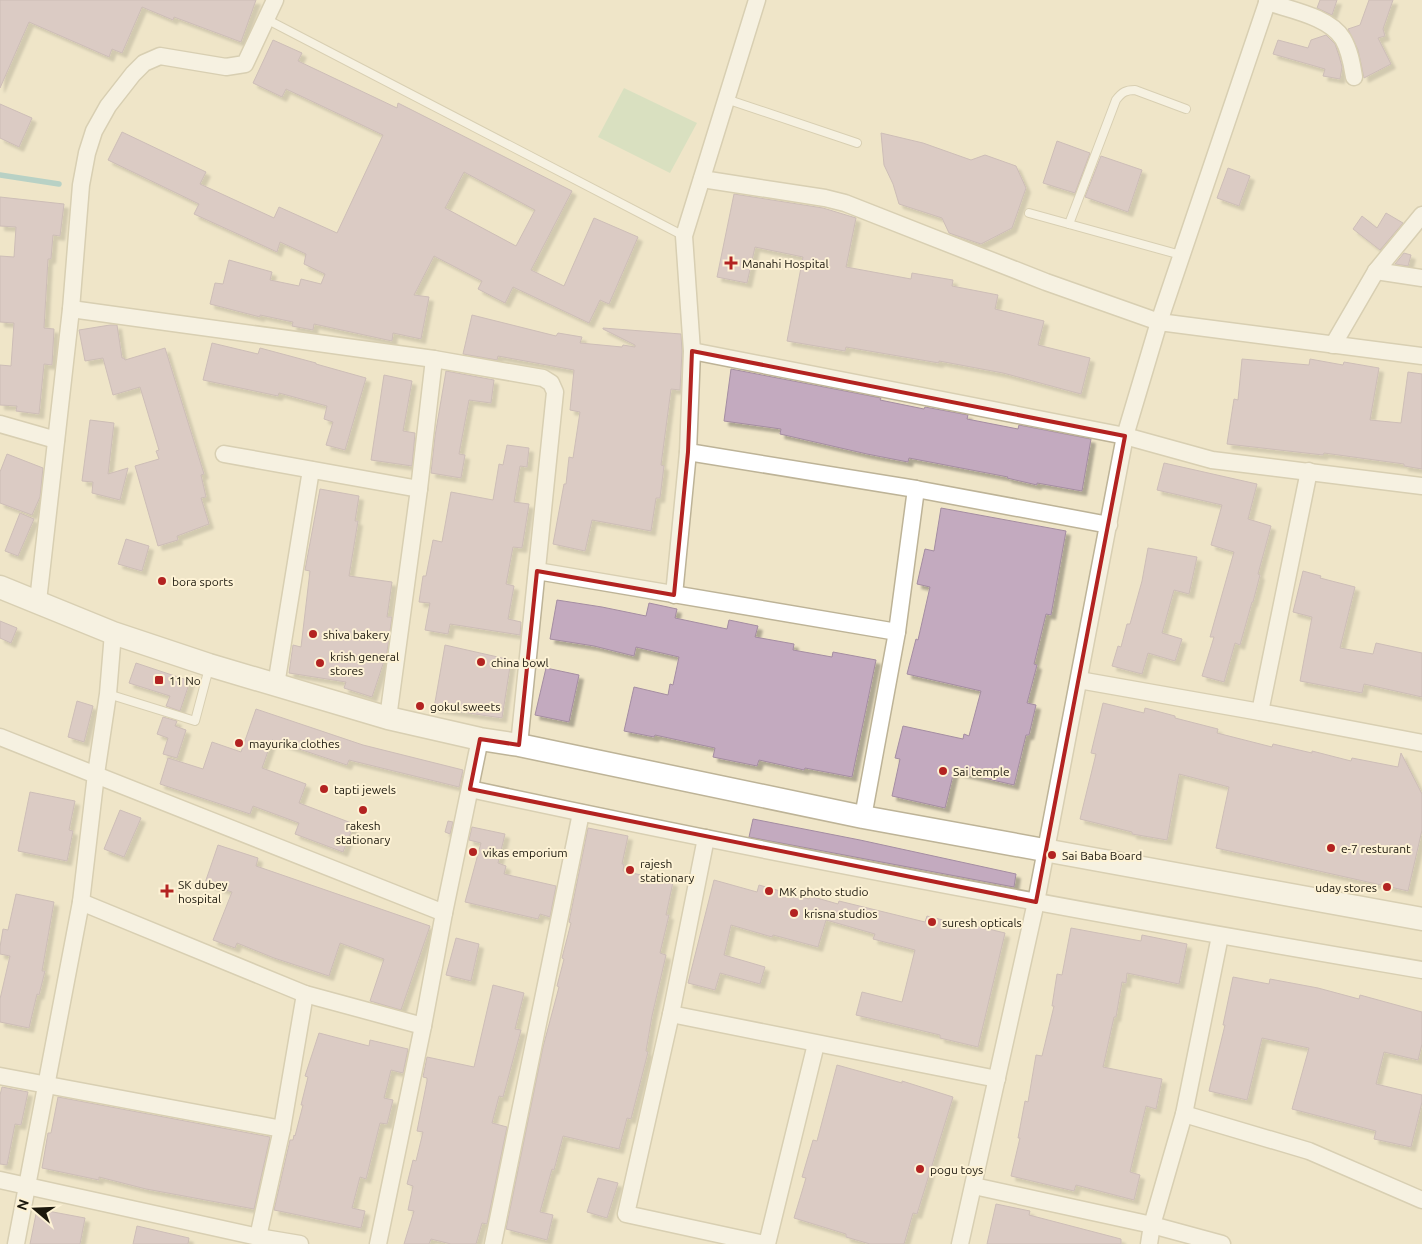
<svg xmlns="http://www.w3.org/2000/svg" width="1422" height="1244" font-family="Ubuntu,sans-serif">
<defs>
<filter id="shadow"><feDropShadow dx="4.5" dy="4.5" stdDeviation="1" flood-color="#0004"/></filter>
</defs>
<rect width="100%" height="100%" fill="#efe5c8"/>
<!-- green -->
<path fill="#bfdab7" d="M624,88L697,123L670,173L598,137Z"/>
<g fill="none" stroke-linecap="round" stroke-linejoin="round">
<!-- stream -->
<path stroke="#75b9c0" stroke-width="5.5" d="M0,175L59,184"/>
</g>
<!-- building -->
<g fill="#c3aabf" stroke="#a48da1" fill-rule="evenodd" filter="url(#shadow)">
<path d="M0,0H256L241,42L174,17L173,20L142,7L122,53L112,49L109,57L29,22L0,88Z"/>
<path d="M1320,0H1337L1332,15L1317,8Z"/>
<path d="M1369,0H1393L1383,29L1385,36L1378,38L1391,64L1364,78L1358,50L1348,29L1360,25Z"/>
<path d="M1326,35L1335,44L1339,56L1342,67L1340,79L1323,76L1325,69L1273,54L1278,40L1308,48L1311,40Z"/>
<path d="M273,40L302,53L298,61L397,108L398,103L572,191L531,270L564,286L594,218L638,237L609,304L600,300L589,323L513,287L505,303L478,289L482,281L434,256L414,295L429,297L421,339L393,333L392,341L314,324L313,330L292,326L293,322L260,315V317L210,304L215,283L223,284L229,260L272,272L270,280L299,286L301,279L321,284L325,274L304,264L306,254L280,242L277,252L194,214L199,204L108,160L122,132L206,172L200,184L274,218L279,207L337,233L383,135L286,89L282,97L253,83ZM464,172L535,210L516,246L445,208Z"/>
<path d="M0,104L32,118L19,147L0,138Z"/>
<path d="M881,133L923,143L971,160L985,155L1016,166L1026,188L1012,228L981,244L949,233L942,218L899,204L893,184L884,165Z"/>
<path d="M1057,141L1090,153L1075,193L1043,183Z"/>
<path d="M1101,156L1142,170L1128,212L1085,197Z"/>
<path d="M1228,168L1250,176L1239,206L1217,198Z"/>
<path d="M734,194L823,208L856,218L846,267L911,279L912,273L953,280L952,286L998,295L995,309L1044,321L1038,345L1090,358L1081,394L1003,373L939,361V363L846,347L845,351L787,341L803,257L755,247L747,283L717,277Z"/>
<path d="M0,197L64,204L60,236L53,235L51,259H48L44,328L54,329L52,365L44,364L39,414L16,411L17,406L0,405V365L11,366L14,323L0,322V256L14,257L16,227L0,226Z"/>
<path d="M1386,213L1403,223L1380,250L1353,229L1362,216L1377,228Z"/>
<path d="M1404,253L1411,255L1408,266L1395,264Z"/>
<path d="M472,315L556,336L558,333L582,337L580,343L622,347L623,345L635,347V345L603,329V328L681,334L682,351L680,390L671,389L661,465L664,466L660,498H656L651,531L592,520L585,551L553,544L564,484H566L569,457L573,458L580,412L570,410L574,370L498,356L497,360L463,354Z"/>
<path d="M110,325H117L122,358H124L125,360L165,348L204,474L201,475L206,497L201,498L209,524L177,536L178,540L158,546L135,466L159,459L156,451L159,450L140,387L113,395L103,358L85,361L79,330Z"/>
<path d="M212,343L258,354L260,348L316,363V364L366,378L345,450L326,445L333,422L324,419L327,406L279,393L278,396L203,380Z"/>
<path d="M1242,359L1309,365L1310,359L1343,365L1344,362L1379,368L1370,420L1401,423L1408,372L1422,374V469L1404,466V464L1324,453L1323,455L1227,444L1234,399L1238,400Z"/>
<path d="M731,369L881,398L880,400L924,409L925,407L968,415L967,419L1018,429L1019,425L1091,439L1082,491L1037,483V485L1007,478L1008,477L909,458L908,462L867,454L780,434L781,429L724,421Z"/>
<path d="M446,371L494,380L491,403L469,400L459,454L465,455L461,478L431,473L435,436Z"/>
<path d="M384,375L412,381L403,431L415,433L412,466L371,460Z"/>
<path d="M90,420L114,423L108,474L128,468L120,500L92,493L93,482L82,481Z"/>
<path d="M507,445L529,448L527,467L520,466L514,502L529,504L522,548L513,547L506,584L514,586L508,619L521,622L520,635L450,624L448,634L425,630L430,603L419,602L423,576H426L433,540L442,542L451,492L493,500L499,464L503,465Z"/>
<path d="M7,454L43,468L40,497L32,515L0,503V472Z"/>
<path d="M1164,463L1257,484L1248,519L1271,526L1258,574L1260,575L1253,602H1252L1240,645L1235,643L1224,682L1202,676L1214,637H1210L1234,552L1211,545L1222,505L1157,490Z"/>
<path d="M320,489L359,496L355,521H358L349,576L392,582L387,617H392L387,652L372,697L344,688L346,682L289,673L293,645L301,647L310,571L305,570Z"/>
<path d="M941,508L1066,531L1051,615L1046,614L1034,664L1037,665L1027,703L1036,705L1029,735H1026L1014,785L954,771L945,808L892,796L900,759L895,758L903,726L963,739L964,734L969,736L981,691L907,674L916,639L918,640L930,587L917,584L925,549L934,551Z"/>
<path d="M20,513L34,519L18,556L5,551Z"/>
<path d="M126,539L149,546L142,571L118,564Z"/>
<path d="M1148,548L1197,557L1189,594L1174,590L1162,633L1182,639L1175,661L1148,653L1142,674L1112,666L1118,646L1121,647L1127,624H1130L1142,581Z"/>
<path d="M1303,571L1321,576L1320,578L1355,587L1340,648L1373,654L1376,643L1422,653V697L1364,684L1362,693L1300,681L1312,617L1293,612Z"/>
<path d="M557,600L602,607L646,616L649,603L677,609L675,618L727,629L729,620L758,626L755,637L794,644L793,650L832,657L833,652L876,660L852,777L805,768L804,770L759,760L757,766L713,757L715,748L655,735L654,737L624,731L634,687L668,695L670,684L673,685L679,657L636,647L634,656L594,646L550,639Z"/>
<path d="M0,621L17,628L11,643L0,638Z"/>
<path d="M445,645L511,660L502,718L434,708Z"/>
<path d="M136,663L190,681L180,711L166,706L170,696L129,683Z"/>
<path d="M546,668L579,675L569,722L535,715Z"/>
<path d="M77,701L93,706L84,742L68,737Z"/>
<path d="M1103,703L1144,713L1145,708L1175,716V718L1218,729L1217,733L1272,747L1273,744L1312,753V751L1351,761L1352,758L1398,767L1401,753L1422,794V830L1408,891L1216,848L1229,787L1179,774L1167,840L1132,834V832L1080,819L1096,754L1091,753Z"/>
<path d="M256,709L363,745L463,770L459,787L349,760L347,765L272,740L262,768L306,784L299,803L354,824L343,852L295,834L299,823L253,806L250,814L160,784L168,758L203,769L212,742L241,752Z"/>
<path d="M163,717L177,721L175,726L186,730L177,758L163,754L168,738L157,734Z"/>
<path d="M30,792L75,801L69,830L73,831L67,861L18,851Z"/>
<path d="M120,810L141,818L124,857L104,849Z"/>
<path d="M753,819L860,840L1016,874L1014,887L749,837Z"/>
<path d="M448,821L453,822L450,834L445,832Z"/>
<path d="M472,827L505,834L498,863L506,866L504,874L556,886L550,917L540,914L538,919L465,902L481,843L469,840Z"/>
<path d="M588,828L628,836L622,864H624L623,871L673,882L666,915H669L660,953L666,955L652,1016L646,1051L648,1052L631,1119L627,1118L619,1149L563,1136L554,1170L552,1169L540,1212L553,1215L547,1240L506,1229L543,1047L559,987L557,986L564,959L562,958L571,923L569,922Z"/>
<path d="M218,845L258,858L256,866L430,926L401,1010L370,1001L384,959L340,943L329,976L274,958L237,943L235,948L213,940L232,892L205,883Z"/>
<path d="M714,880L757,892L759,885L809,899L810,896L838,904L839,901L925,922L927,916L959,924L960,922L1005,933L978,1047L940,1038V1035L856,1015L862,992L902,1002L915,950L873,939L875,934L826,920L818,947L773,935L772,937L731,925L724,955L765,967L760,984L720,973L715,990L688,983Z"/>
<path d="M16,894L54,902L42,971H45L39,995L37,994L29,1028L0,1022V999L10,956L0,954V947L3,929L8,930Z"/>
<path d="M1071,928L1141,941L1142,935L1187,944L1179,984L1127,973L1126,983L1122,982L1116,1017H1114L1103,1067L1162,1079L1156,1109L1146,1106L1130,1172L1140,1175L1134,1200L1076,1185L1074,1191L1011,1176L1020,1138H1018L1025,1101L1028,1102L1036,1055L1042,1056L1054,1006H1052L1057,974L1062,975Z"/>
<path d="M456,938L479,944L471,981L446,975Z"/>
<path d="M1233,977L1269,984L1270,979L1318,988L1359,999L1360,995L1422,1012V1044L1418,1060L1384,1052L1376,1084L1422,1095V1102L1411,1147L1374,1139L1376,1131L1292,1109L1309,1048L1262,1038L1247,1100L1209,1091L1225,1025H1223Z"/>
<path d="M493,985L524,993L515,1029L521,1030L503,1097L499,1096L492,1123L507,1127L487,1224L482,1223L476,1244H451L431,1239L429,1244H404L414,1211L408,1210L413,1186L407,1184L413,1160L416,1161L423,1132L417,1131L427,1081V1078L423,1077L427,1057L474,1067Z"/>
<path d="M319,1033L369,1046L370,1040L408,1049L403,1073L391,1070L384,1098L393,1100L387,1124L380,1123L366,1179L360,1177L352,1208L365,1211L361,1228L274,1210L290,1140H293L294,1135L295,1136L303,1105H301L308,1077L305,1076Z"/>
<path d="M837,1065L902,1083V1081L953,1097L917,1214L913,1213L904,1244H870L846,1237V1234L794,1218L806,1178L802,1177L813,1140L817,1141Z"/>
<path d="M2,1087L28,1092L21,1125L15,1124L7,1165L0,1164V1095Z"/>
<path d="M58,1097L270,1137L254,1209L146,1189L99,1177V1180L42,1168L48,1133H51Z"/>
<path d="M598,1178L618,1183L607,1218L587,1212Z"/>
<path d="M996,1204L1030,1211L1029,1215L1121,1239V1244H987Z"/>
<path d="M37,1209L85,1218L80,1244H30Z"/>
<path d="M137,1226L189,1238L188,1244H133Z"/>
</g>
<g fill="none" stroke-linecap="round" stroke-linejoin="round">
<defs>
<g id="lane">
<path d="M266,19L684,236"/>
<path d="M726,99L857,143"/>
<path d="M1029,213L1181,255"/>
<path d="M1069,224L1116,100C1122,92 1126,90 1135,90L1186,109"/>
<path d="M108,694L195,721L209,668"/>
</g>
<g id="street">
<path d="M1267,2C1291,10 1330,17 1343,39C1350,51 1352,65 1354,77"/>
<path d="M702,179L825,198L845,203L1046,282L1159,322L1422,356"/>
<path d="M1376,271L1422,278"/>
<path d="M71,309L434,359L543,378L551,383L555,392L519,745"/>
<path d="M1333,345L1376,271L1422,215"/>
<path d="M692,351L1125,436L1212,460L1422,486"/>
<path d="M0,424L56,440"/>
<path d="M688,452L916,489L1109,525"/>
<path d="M224,454L419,489"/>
<path d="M537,571L897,632"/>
<path d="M674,595L688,452L692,351L684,236L757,0"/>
<path d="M38,601L71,309L81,185L87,153L94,131L108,106L133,74L144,63L160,56L226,67L245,64L275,0"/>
<path d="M1079,680L1260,712L1422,743"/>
<path d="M276,685L311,470"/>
<path d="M1260,712L1309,471"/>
<path d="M388,718L419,489L434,359"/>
<path d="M0,737L444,913"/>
<path d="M470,789C786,857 1103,916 1422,970"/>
<path d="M863,817L897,632L916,489"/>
<path d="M706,838L671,1014L626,1214L764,1244"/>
<path d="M81,902L305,994L423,1026"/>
<path d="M671,1014L997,1079"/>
<path d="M0,1076L282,1129"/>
<path d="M1184,1114L1309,1151L1422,1200"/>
<path d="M0,1180L258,1237L300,1244"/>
<path d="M974,1186L1152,1225L1222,1244"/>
<path d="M258,1237L282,1129L305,994"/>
<path d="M16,1244L81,902L96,774L108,694L113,633"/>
<path d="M378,1244L423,1026L444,913L480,739"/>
<path d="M493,1244L581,813"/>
<path d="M767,1244L816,1044"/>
<path d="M960,1244L1036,902L1125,436L1159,322L1268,0"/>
<path d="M1149,1244L1152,1225L1184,1114L1220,936"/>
</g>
<path id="secondary" d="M0,587L113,633L209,665L388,718L480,739L519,745L863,817L1422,919"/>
</defs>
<!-- lane casing -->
<use href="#lane" stroke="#bdb397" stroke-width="10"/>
<!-- street casing -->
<use href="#street" stroke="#bdb397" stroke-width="19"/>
<!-- secondary casing -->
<use href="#secondary" stroke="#bdb397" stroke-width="25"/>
<!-- lane -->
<use href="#lane" stroke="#fff" stroke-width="8"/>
<!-- street -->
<use href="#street" stroke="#fff" stroke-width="16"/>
<!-- secondary -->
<use href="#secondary" stroke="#fff" stroke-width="22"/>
</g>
<!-- marked area -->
<path d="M0 0H1422V1244H0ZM692,351L1125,436L1036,902L470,789L480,739L519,745L537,571L674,595L688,452Z" fill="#efe5c8" fill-opacity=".55" fill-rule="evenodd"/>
<path fill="none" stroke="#b32321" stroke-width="4" stroke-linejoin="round" d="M692,351L1125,436L1036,902L470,789L480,739L519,745L537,571L674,595L688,452Z"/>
<!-- markers -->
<g fill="#b32321" stroke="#fdf2d5" stroke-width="2">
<path d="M728.5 255.5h5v5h5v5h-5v5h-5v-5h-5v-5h5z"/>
<circle cx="162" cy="581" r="5"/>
<circle cx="313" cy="634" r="5"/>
<circle cx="481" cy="662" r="5"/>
<circle cx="320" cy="663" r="5"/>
<rect x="154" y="675" width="10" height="10" rx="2.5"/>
<circle cx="420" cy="706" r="5"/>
<circle cx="239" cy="743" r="5"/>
<circle cx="943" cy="771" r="5"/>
<circle cx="324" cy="789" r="5"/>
<circle cx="363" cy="810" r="5"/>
<circle cx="1331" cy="848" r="5"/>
<circle cx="473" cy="852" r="5"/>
<circle cx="1052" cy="855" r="5"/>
<circle cx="630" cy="870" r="5"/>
<circle cx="1387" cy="887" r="5"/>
<path d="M164.5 883.5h5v5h5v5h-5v5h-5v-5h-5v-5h5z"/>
<circle cx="769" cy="891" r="5"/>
<circle cx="794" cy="913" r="5"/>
<circle cx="932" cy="922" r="5"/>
<circle cx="920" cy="1169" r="5"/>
</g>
<g text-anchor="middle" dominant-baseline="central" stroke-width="4" stroke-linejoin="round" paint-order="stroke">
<!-- poi labels -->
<g font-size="12" fill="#1c180d" stroke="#fdf2d5" text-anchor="start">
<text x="742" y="263">Manahi Hospital</text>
<text x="172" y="581">bora sports</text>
<text x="323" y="634">shiva bakery</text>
<text x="330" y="656">krish general<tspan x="330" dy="14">stores</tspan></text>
<text x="491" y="662">china bowl</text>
<text x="169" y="680">11 No</text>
<text x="430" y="706">gokul sweets</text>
<text x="249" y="743">mayurika clothes</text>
<text x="953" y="771">Sai temple</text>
<text x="334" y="789">tapti jewels</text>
<text x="363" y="825" text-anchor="middle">rakesh<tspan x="363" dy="14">stationary</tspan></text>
<text x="1341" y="848">e-7 resturant</text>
<text x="483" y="852">vikas emporium</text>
<text x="1062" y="855">Sai Baba Board</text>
<text x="640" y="863">rajesh<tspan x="640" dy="14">stationary</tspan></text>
<text x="178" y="884">SK dubey<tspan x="178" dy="14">hospital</tspan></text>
<text x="1377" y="887" text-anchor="end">uday stores</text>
<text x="779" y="891">MK photo studio</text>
<text x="804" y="913">krisna studios</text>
<text x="942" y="922">suresh opticals</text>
<text x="930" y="1169">pogu toys</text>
</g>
</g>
<!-- north arrow -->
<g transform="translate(35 1209) rotate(289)" stroke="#fdf2d5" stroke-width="4" paint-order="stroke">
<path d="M0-4L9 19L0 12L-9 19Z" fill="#1c180d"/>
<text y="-8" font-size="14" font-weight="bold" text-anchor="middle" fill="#1c180d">N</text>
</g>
</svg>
